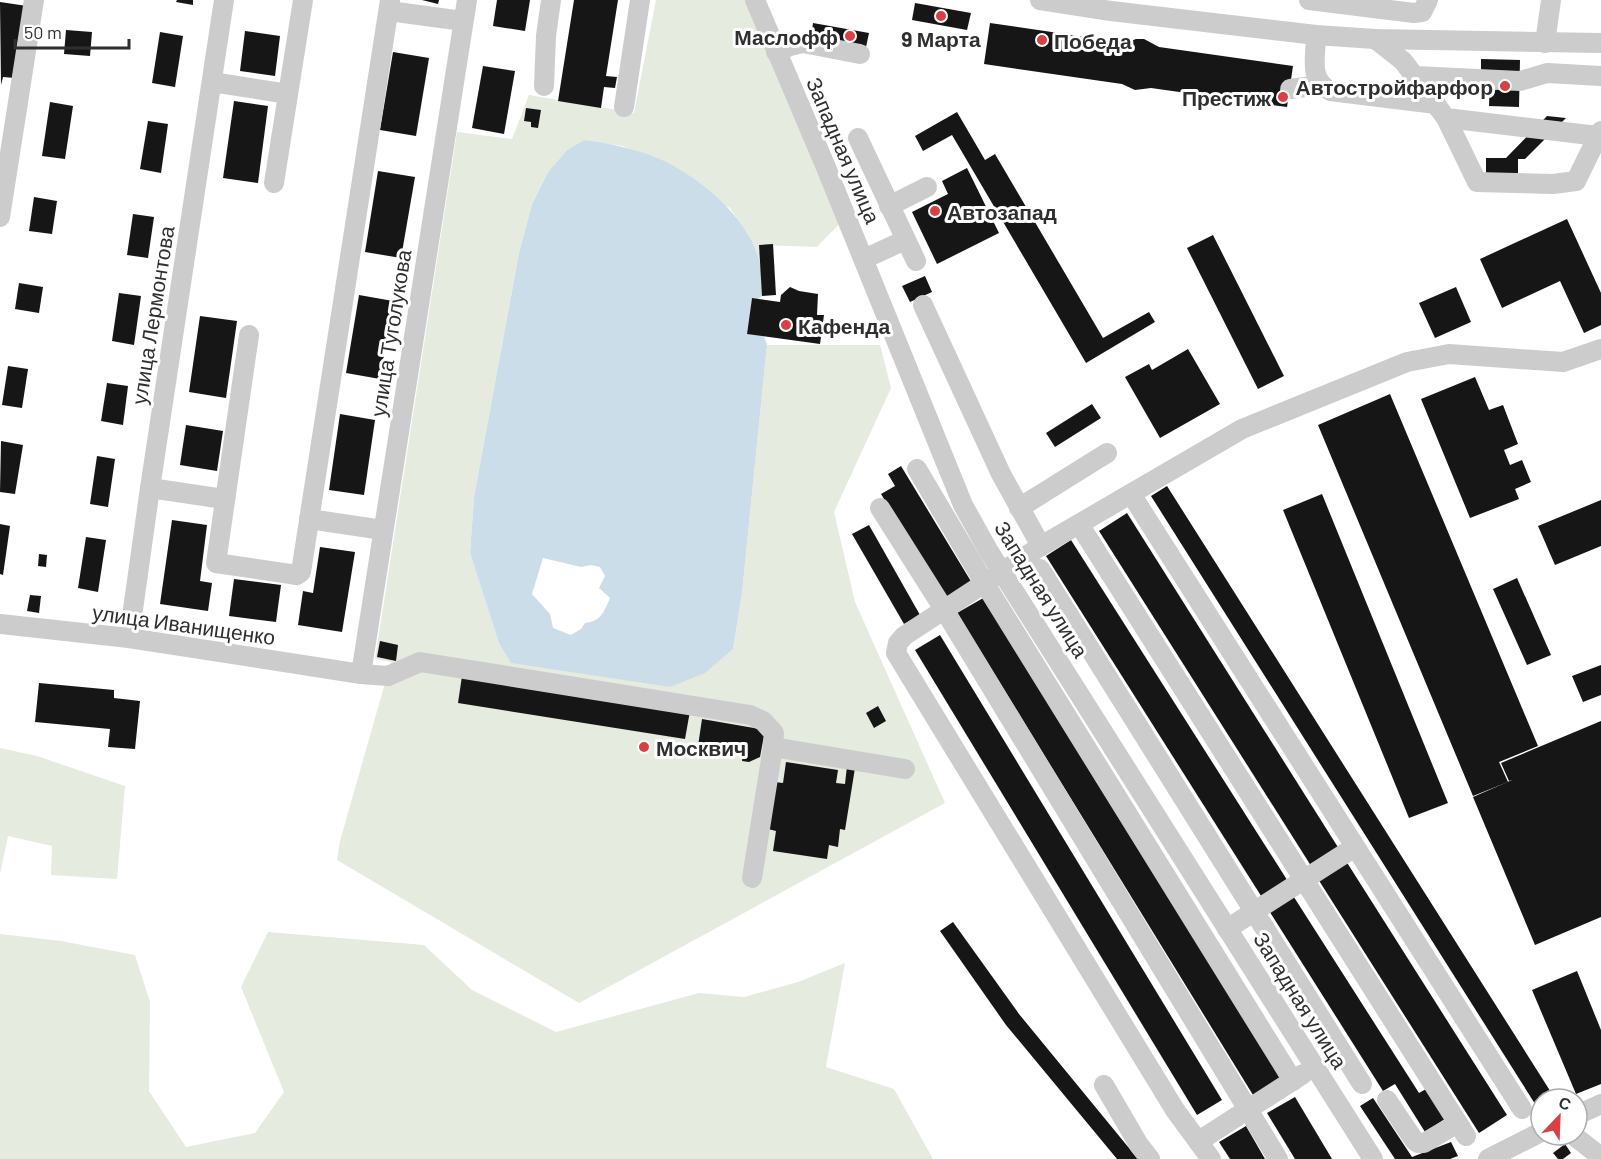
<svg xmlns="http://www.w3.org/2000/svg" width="1601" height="1159" font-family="Barlow,sans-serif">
<rect width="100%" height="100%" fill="#fff"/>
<!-- green -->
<g fill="#e5ebdf">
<path d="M656,0H745L840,223L817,247L759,245L760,259L748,234L730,208L623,146L584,140L567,150L548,172L532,204L519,253L474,497L470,553L499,643L733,649L742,593L767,345H880L891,388L834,512L855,602L945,803L579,1003L337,860L340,841L391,662L375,659L457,132L512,139L529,95L634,113Z"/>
<path d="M0,748L37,756L125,786L117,879L51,875L52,846L8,836L0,874Z"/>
<path d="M268,932L424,945L472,990L556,1032L699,993L744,997L798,982L845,963L826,1067L894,1089L933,1159H0V934L61,941L135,955L150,1002L149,1091L186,1147L255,1133L284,1092L241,987Z"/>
</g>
<!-- water -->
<path fill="#ccddea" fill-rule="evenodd" d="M584,140C610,143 636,149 660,159C699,177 747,216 759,259C763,270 761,284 762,296L758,299L752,298L747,333L764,336L767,345L742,593L733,649L705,673L670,687L511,663L499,643L470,553L474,497L519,253L532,204L548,172L567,150ZM543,558L581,567L591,565L600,567L605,576L599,588L610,598C604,612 601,621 585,623L581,629L571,635L553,628L550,614L532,594Z"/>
<!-- building -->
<g fill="#161616">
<path d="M177,0H193V5L176,2Z"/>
<path d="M422,0H439L438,4Z"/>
<path d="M497,0H530L525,31L493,26Z"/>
<path d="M574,0H618L606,76L617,77L615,88L604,87L601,108L558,101Z"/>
<path d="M0,2L27,6L15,78L3,77L1,85Z"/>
<path d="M915,3L971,13L967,30L912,20Z"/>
<path d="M813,23L869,33L866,47L811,38Z"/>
<path d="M990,23L1126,43L1136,39H1144L1159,47L1293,66L1287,107L1151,88L1135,90L1122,84L984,64Z"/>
<path d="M66,30L92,32L90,56L64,54Z"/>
<path d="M245,31L280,36L275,76L240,71Z"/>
<path d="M160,32L183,36L175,87L152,83Z"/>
<path d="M393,52L429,58L416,136L380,130Z"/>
<path d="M1481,59L1520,60L1519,107L1489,106L1490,75L1481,74Z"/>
<path d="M483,66L515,71L504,134L472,128Z"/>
<path d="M234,101L268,106L258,183L223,178Z"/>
<path d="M50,102L73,106L65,159L42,156Z"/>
<path d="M526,108L541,110L538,128L531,127V122L524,121Z"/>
<path d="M957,112L985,160L995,154L1103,338L1149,312L1155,322L1086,363L952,135L923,151L915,136Z"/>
<path d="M1547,116L1566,118L1525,159H1518V176H1486V158H1506Z"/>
<path d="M148,121L168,124L161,173L140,169Z"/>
<path d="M967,168L999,233L937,264L912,212L948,194L942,181Z"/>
<path d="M378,171L415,177L401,258L365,252Z"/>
<path d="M34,197L57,201L52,234L29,231Z"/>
<path d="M133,214L154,217L148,258L127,255Z"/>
<path d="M1567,219L1601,293V325L1584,333L1560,281L1502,308L1480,259Z"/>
<path d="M1213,235L1284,376L1258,389L1187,248Z"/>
<path d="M773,244L776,295L762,296L759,245Z"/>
<path d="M925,276L932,292L910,302L902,286Z"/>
<path d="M19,283L43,287L39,313L15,309Z"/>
<path d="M790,287L799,291L818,294L817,315H824L820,344L747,334L752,298L780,302L781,295Z"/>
<path d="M1456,287L1471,322L1435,338L1419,303Z"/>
<path d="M119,293L141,296L134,345L112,341Z"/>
<path d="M359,295L393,301L380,379L346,373Z"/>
<path d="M200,316L237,321L226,398L189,392Z"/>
<path d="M1188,349L1220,404L1160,438L1125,377L1149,364L1152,370Z"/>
<path d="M8,366L28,369L22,408L2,405Z"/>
<path d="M1475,377L1489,410L1503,405L1518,444L1504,450L1510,465L1522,460L1531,482L1515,489L1519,499L1470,518L1421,399Z"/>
<path d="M107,383L128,386L123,425L101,421Z"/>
<path d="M1390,394L1538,746L1499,762L1508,782L1473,796L1318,425Z"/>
<path d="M1092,404L1101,418L1055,447L1046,433Z"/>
<path d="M340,414L375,420L364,495L329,490Z"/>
<path d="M186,425L223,431L217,471L180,465Z"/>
<path d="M1,441L23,445L15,494L0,492Z"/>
<path d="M97,456L115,459L108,507L90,504Z"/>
<path d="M901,466L972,583L945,599L881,494L895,486L888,474Z"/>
<path d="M1167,486L1554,1097L1541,1099V1105L1537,1107L1151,496Z"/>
<path d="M1322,494L1448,803L1409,818L1283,510Z"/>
<path d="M1601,500V546L1555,565L1538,526Z"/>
<path d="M1127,513L1341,852L1313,869L1099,531Z"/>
<path d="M172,520L207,525L200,581L212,583L208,611L160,604Z"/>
<path d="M0,524L10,526L3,575L0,574Z"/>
<path d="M869,525L920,615L904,624L852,534Z"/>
<path d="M86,537L106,540L98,592L78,588Z"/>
<path d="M1071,540L1289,883L1263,899L1046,556Z"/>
<path d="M320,547L355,552L342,632L298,625L303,591L313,593Z"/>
<path d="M39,554L47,555L46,567L38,566Z"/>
<path d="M1517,578L1551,655L1527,665L1493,589Z"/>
<path d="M234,579L281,585L276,622L229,616Z"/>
<path d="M30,595L41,596L39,613L27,611Z"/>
<path d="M985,597L1281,1079L1253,1095L957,613Z"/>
<path d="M940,635L1222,1100L1197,1115L915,650Z"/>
<path d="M380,641L398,645L396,661L377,657Z"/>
<path d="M1601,665V695L1583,702L1572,676Z"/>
<path d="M462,676L690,711L685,739L458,703Z"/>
<path d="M39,683L114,690V698L140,701L135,749L108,747L110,729L35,722Z"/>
<path d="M878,706L886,721L874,728L866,713Z"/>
<path d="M702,719L765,730L760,757L749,762L742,761L743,755L728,752L727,758L706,754L707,748L698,746Z"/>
<path d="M1601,721V917L1535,945L1473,797L1512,780L1509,781L1501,763Z"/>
<path d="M786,762L838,770L836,783L845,784L847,766L855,768L845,830L840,829L838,847L829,845L827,859L773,851L776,831L768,829L775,782L783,783Z"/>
<path d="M1346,861L1507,1115L1479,1133L1318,879Z"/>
<path d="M1292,894L1419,1093L1426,1089L1445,1119L1425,1132L1395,1084L1383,1091L1268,909Z"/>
<path d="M953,922L1019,1014L1138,1159H1117L1006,1025L940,931Z"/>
<path d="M1577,971L1601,1030V1084L1576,1094L1532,990Z"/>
<path d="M1295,1097L1332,1159H1295L1267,1113Z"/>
<path d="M1373,1098L1412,1157L1451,1142L1458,1156L1450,1159H1395L1360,1106Z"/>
<path d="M1246,1126L1265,1159H1230L1219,1142Z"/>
<path d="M1565,1144L1571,1153L1563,1159H1558L1553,1153Z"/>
</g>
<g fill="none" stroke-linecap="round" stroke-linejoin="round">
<!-- minor -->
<g stroke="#ccc" stroke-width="20">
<path d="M755,0L825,165L963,505L988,550L1373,1159"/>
<path d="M1040,0L1111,11L1316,35L1375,39L1601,43"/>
<path d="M1309,0L1414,13L1422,12L1428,0"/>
<path d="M389,11L463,21"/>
<path d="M1316,35C1316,58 1308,78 1330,91L1436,104"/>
<path d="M1375,39L1403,61L1446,118L1598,136L1601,131"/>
<path d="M1545,43L1551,0"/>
<path d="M776,52L790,46L803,43L860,54"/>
<path d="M1415,76L1520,81L1547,73L1601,76"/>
<path d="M212,82L288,94"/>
<path d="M544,86L546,36L551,0"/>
<path d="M1290,89L1320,85"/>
<path d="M624,107L640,0"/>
<path d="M1446,118L1477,182L1553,184L1576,181L1598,136"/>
<path d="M858,138L916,261"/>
<path d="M274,183L303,0"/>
<path d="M889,206L927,187"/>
<path d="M0,217L34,0"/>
<path d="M864,259L905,240"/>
<path d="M923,305L1001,474L1041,546"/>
<path d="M249,335L216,563L297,575L301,572L390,0"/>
<path d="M917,469L985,584L1293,1081"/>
<path d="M150,488L224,499"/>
<path d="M1131,494L1522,1109"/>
<path d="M880,508L945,611L1278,1159"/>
<path d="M1019,508L1107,453"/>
<path d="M309,519L383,530"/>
<path d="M1079,524L1466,1136"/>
<path d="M1040,569L1362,1084"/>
<path d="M0,624L129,638L361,674L388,676L420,662L750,715L763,721L774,733L773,747L905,769"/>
<path d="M129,638L150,488L224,0"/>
<path d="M361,674L467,0"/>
<path d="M752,878L773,747"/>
<path d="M1227,929L1355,847"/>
<path d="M1104,1085L1139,1145L1150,1159"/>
<path d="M1387,1100L1414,1140L1418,1143H1424L1458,1123"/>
<path d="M1577,1115L1601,1104"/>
<path d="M1573,1135L1601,1157"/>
<path d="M1199,1141L1303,1074"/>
<path d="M1211,1159L1175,1110L896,653L898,643L904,636L1041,546L1242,429L1407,362L1449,354L1563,362L1601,349"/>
<path d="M1488,1159L1541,1132"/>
</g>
</g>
<!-- markers -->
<g fill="#d84043" stroke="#fff" stroke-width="2">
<circle cx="941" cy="16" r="6"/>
<circle cx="850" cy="36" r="6"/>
<circle cx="1042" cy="40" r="6"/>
<circle cx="1505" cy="86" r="6"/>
<circle cx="1283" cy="97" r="6"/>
<circle cx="935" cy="211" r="6"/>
<circle cx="786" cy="325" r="6"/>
<circle cx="644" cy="747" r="6"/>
</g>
<g text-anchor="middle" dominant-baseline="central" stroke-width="6" stroke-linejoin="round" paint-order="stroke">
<!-- poi labels -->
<g font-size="21" font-weight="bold" fill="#2f2f2f" stroke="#fff" text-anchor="start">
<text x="838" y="36" text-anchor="end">Маслофф</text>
<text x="941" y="38" text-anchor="middle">9 Марта</text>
<text x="1054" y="40">Победа</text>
<text x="1493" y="86" text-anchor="end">Автостройфарфор</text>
<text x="1271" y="97" text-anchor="end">Престиж</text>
<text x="947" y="211">Автозапад</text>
<text x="798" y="325">Кафенда</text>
<text x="656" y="747">Москвич</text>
</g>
<!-- street labels -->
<g font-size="21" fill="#2f2f2f" stroke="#fff">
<text transform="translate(844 150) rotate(67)">Западная улица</text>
<text transform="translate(152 315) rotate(-81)">улица Лермонтова</text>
<text transform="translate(390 333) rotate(-81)">улица Туголукова</text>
<text transform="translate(1042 589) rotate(58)">Западная улица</text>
<text transform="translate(184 624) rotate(8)">улица Иванищенко</text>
<text transform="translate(1301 1000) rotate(58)">Западная улица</text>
</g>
</g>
<!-- north arrow -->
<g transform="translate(1559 1117) rotate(23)"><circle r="28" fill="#ffffff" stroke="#acacac" stroke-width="1.5"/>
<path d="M0-4.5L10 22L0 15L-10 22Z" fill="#d84043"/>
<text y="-9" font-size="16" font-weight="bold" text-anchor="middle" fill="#2f2f2f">С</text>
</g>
<!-- scale -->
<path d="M15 39v9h114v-9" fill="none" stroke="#2f2f2f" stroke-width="3"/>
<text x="24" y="39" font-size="18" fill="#2f2f2f" stroke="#ffffff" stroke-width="4.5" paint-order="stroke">50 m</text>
</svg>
